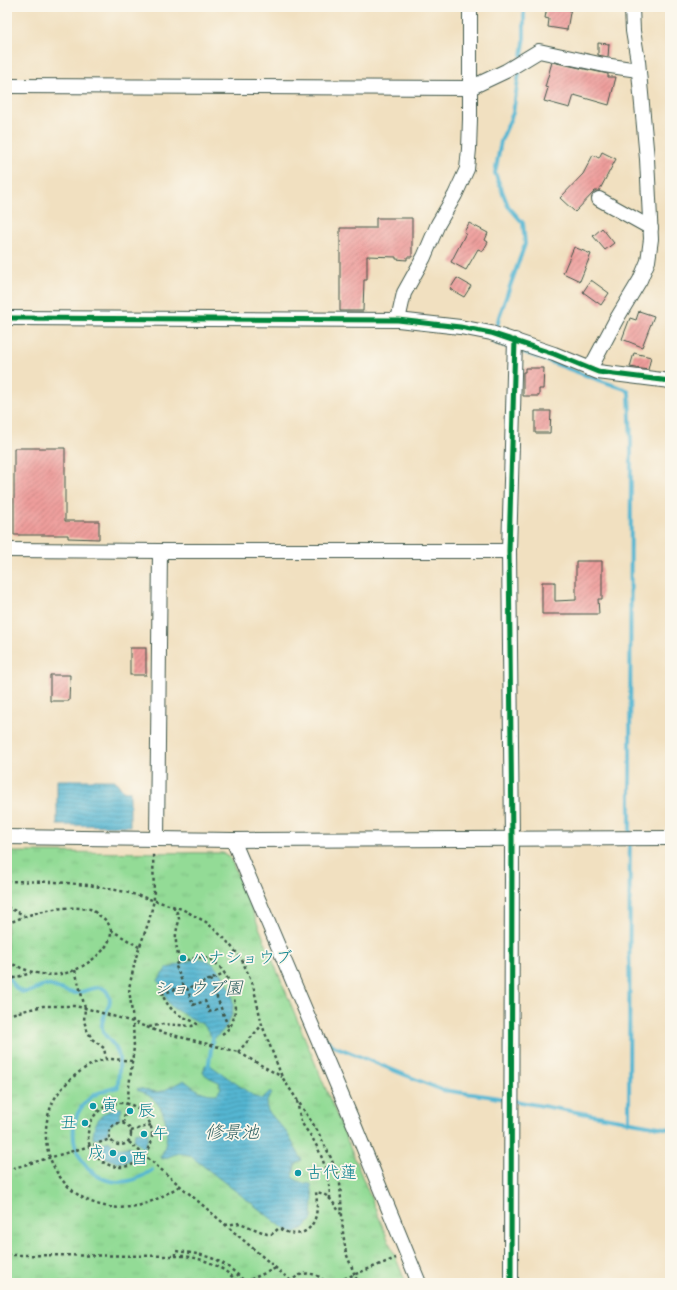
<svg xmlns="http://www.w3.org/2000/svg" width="677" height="1290" font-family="'Indie Flower','Klee One',sans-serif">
<defs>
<pattern id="park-tufts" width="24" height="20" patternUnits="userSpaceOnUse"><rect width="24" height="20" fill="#93db96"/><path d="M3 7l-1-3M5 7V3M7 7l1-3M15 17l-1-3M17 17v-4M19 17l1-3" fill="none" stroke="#7ebd82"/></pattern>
<pattern id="water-rules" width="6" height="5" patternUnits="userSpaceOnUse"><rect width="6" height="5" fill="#54b6d2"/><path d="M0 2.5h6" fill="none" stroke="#4595ab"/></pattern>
<pattern id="building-hatch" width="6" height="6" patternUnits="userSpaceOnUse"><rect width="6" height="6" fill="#ee9d9b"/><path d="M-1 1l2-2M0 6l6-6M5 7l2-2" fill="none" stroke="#c0817f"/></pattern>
</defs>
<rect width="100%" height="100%" fill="#fbf7ec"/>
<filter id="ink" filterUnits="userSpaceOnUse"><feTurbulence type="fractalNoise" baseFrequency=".025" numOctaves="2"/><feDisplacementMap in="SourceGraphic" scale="8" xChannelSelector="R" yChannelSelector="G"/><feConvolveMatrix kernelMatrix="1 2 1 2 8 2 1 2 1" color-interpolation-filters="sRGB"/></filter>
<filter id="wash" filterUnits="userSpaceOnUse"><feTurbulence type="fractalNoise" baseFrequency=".012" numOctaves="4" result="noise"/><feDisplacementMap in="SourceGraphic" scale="16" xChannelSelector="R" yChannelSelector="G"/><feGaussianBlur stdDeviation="0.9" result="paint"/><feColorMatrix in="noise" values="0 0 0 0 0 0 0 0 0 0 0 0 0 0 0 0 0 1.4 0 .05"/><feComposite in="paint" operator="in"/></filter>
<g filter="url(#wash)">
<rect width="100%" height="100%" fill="#f1e0c0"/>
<!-- park -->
<path fill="url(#park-tufts)" stroke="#598c65" d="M7,852L223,853L230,857L406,1283H7Z"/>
<!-- water -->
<g fill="url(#water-rules)" stroke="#3a7a83">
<path d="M57,780H115L123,791H130V826L57,825Z"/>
<path d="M197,958C201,959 206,959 209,961C226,973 240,1001 229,1021C226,1028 221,1033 215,1038L211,1036L204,1025L174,1009L169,1004L158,980L166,969Z"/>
<path d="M205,1065H210L255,1097L261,1099L265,1096L270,1091L272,1094L268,1099L266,1105L268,1111L287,1133L302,1160L295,1165L293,1178L303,1183L311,1184L313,1197L312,1219L304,1228L295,1232L286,1230L189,1155L178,1153L163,1159L160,1158C170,1140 169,1117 156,1102C151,1096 144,1093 137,1090L138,1088L156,1092L163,1091L184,1080C195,1089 203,1095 217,1094L221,1088L219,1082L210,1078L203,1073Z"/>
<path d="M117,1108H122L119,1120C111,1122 108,1127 107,1135L93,1139C93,1122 101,1112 117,1108Z"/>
<path d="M148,1131V1138L144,1149L134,1140L135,1133Z"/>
<path d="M109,1141C114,1149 121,1150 129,1146L139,1155C123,1168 105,1162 95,1146Z"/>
</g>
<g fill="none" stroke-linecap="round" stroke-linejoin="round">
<!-- stream -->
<g stroke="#54b6d2" stroke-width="4">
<path d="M522,56L524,42V7"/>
<path d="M520,67L513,113L501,141L495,173L508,206L523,223L525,244L499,317L494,342C538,356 581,375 625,389L629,392L631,443L629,1122"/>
<path d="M7,975C12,980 13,988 20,991C30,995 36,987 46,985C52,984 65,993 75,993C87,993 103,979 109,996C113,1007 100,1016 102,1028C104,1038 115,1043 118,1053C121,1063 118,1076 118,1087C111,1089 105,1090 98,1093C42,1124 92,1214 152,1170"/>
<path d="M321,1035L334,1046L442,1090L487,1096L670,1129"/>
<path d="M208,1069L213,1037"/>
</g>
</g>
<g id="blocks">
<!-- building -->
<g fill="url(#building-hatch)">
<path d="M547,7H571L567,30L548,27L549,19L545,18Z"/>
<path d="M598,43L609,44L608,57L598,55Z"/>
<path d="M552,62L608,74V77H616L609,105L574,95L570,108L544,101L548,88L545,87Z"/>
<path d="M602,152L616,159L599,191H595L575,212L560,198L583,174L593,155L599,158Z"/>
<path d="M376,218H412V257H407V260L396,259V257L367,256V280H364L363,311H340V228H376Z"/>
<path d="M469,223L488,233L485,240L488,242L483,251L478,249L466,270L451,262L466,233L464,232Z"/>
<path d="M602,228L614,243L605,250L593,236Z"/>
<path d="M574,247L591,254L580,281L563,273Z"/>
<path d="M457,278L471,286L464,297L450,289Z"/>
<path d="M591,280L609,293L601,305L583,292Z"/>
<path d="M639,311L654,316L642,347L622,339L630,318L636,320Z"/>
<path d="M634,353L651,357L648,370L630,367Z"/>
<path d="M525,368H544L543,389H539V396H523V372H525Z"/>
<path d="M535,411H551L550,433H535Z"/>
<path d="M14,448H65V521H99V539L68,538V535H14Z"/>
<path d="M576,561H602V599H598L599,614H542V582H555V601L576,600Z"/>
<rect x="130" y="648" width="16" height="27"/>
<path d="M50,675H70L69,701H50Z"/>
</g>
</g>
</g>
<g filter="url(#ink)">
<use href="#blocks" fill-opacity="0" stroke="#3e5549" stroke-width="1"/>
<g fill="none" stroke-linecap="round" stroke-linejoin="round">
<defs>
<g id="minor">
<path d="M7,86L470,88L506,71L539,51L604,65L638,70"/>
<path d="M599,199L651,228"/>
<path d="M7,318L398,320L460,327L491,333L554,354L598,372L670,381"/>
<path d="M398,320L404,293L424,257L438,224L455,195L467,169L469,149L470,119V7"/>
<path d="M590,369L616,320L640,280L648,261L651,239L647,159L638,61L633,31L632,7"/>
<path d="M7,550L160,551H509"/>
<path d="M7,837L233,840L670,838"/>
<path d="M157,839L160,551"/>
<path d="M233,840L355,1127L419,1283"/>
<path d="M511,1283L512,839L509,551L515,340"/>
</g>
</defs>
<!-- minor casing -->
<use href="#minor" stroke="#3e5549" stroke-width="16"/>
<!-- path -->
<g stroke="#3e5549" stroke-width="2.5" stroke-dasharray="3 3" stroke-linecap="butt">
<path d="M7,881L54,882L89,885L126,892L182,909L206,922L225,939L241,958L253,985L262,1025L282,1077L317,1130L331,1158L340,1183L343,1233L346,1253L358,1283"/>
<path d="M173,906C183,921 178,919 176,934C175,943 178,953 179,963"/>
<path d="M7,907L24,915"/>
<path d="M7,924C30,913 55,906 81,908C84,909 87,908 90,909C93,910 97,914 100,916C105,918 110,925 111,930C112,939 105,949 99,954C69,981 41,980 7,961"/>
<path d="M111,930L139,947"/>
<path d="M75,970L85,1008L84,1021L87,1030L92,1039L104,1048L106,1059"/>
<path d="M210,979L229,1029"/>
<path d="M7,980L31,973"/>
<path d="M187,988L193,1005L205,1001L209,1012L220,1008"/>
<path d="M7,1015L43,1006H74L85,1008L133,1022L157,1031L238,1052L282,1077"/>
<path d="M149,1027L163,1024L192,1026L197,1024C192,1020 185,1018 179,1015C171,1010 166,1003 162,994L184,986"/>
<path d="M222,1034C227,1031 231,1027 233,1020C240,1002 227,962 205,958C195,956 185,961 175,964L185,989L225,974"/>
<path d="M238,1052L262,1025"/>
<path d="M132,1061C124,1060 116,1059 108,1059C96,1060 79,1071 71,1079C65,1085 59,1091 55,1098C25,1154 73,1219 136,1206C152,1203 166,1194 180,1186"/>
<path d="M297,1101C299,1108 299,1117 302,1123C305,1129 311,1135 314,1141C324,1159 330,1179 330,1199"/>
<circle cx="120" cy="1135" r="32"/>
<circle cx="120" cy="1134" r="11"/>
<path d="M123,1123L127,1103L134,1047L133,1022L129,988L136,957L149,921L154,900L153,852"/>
<path d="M131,1131L151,1125"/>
<path d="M129,1142L291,1281"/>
<path d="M7,1170L90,1146L110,1139"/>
<path d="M225,1225L240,1223L267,1234H272L279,1228C292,1237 307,1236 314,1221C318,1213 317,1200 316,1192C330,1194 333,1203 341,1214"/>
<path d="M7,1255L185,1256C208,1260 222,1266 239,1283"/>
<path d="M175,1256V1251C207,1254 223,1259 245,1282L276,1268"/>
<path d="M290,1283C299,1270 317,1271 326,1283"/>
<path d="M333,1283L396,1258"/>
</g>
<!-- minor -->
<use href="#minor" stroke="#fff" stroke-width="14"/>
<defs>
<g id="cycleway">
<path d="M7,318L398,320L460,327L491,333L554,354L598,372L670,381"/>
<path d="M511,1283L512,839L509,551L515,340"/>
</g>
</defs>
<!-- cycleway casing -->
<use href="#cycleway" stroke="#fbf7ec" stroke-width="8"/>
<!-- cycleway -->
<use href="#cycleway" stroke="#00873e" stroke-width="5"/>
</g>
</g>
<!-- markers -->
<g fill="#0f9aa8" stroke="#fbf7ec" stroke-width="1.5">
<circle cx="183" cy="958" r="4"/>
<circle cx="93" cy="1106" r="4"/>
<circle cx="130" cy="1111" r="4"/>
<circle cx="85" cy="1123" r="4"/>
<circle cx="144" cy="1134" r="4"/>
<circle cx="113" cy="1153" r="4"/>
<circle cx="123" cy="1159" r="4"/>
<circle cx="298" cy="1173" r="4"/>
</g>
<g text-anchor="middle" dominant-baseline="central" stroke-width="3.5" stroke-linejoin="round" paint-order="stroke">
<!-- culture labels -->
<g font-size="17" fill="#0d838f" stroke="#fbf7ec" text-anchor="start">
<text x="191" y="958">ハナショウブ</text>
<text x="101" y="1106">寅</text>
<text x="138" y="1111">辰</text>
<text x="77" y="1123" text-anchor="end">丑</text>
<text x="152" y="1134">午</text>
<text x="105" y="1153" text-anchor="end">戌</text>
<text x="131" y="1159">酉</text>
<text x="306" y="1173">古代蓮</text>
</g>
<!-- water labels -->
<g font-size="18" font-style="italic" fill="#2f6163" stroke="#fbf7ec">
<text x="198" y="990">ショウブ園</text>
<text x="232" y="1134">修景池</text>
</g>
</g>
<!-- margin -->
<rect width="677" height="1290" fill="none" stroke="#fbf7ec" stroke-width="24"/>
</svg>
